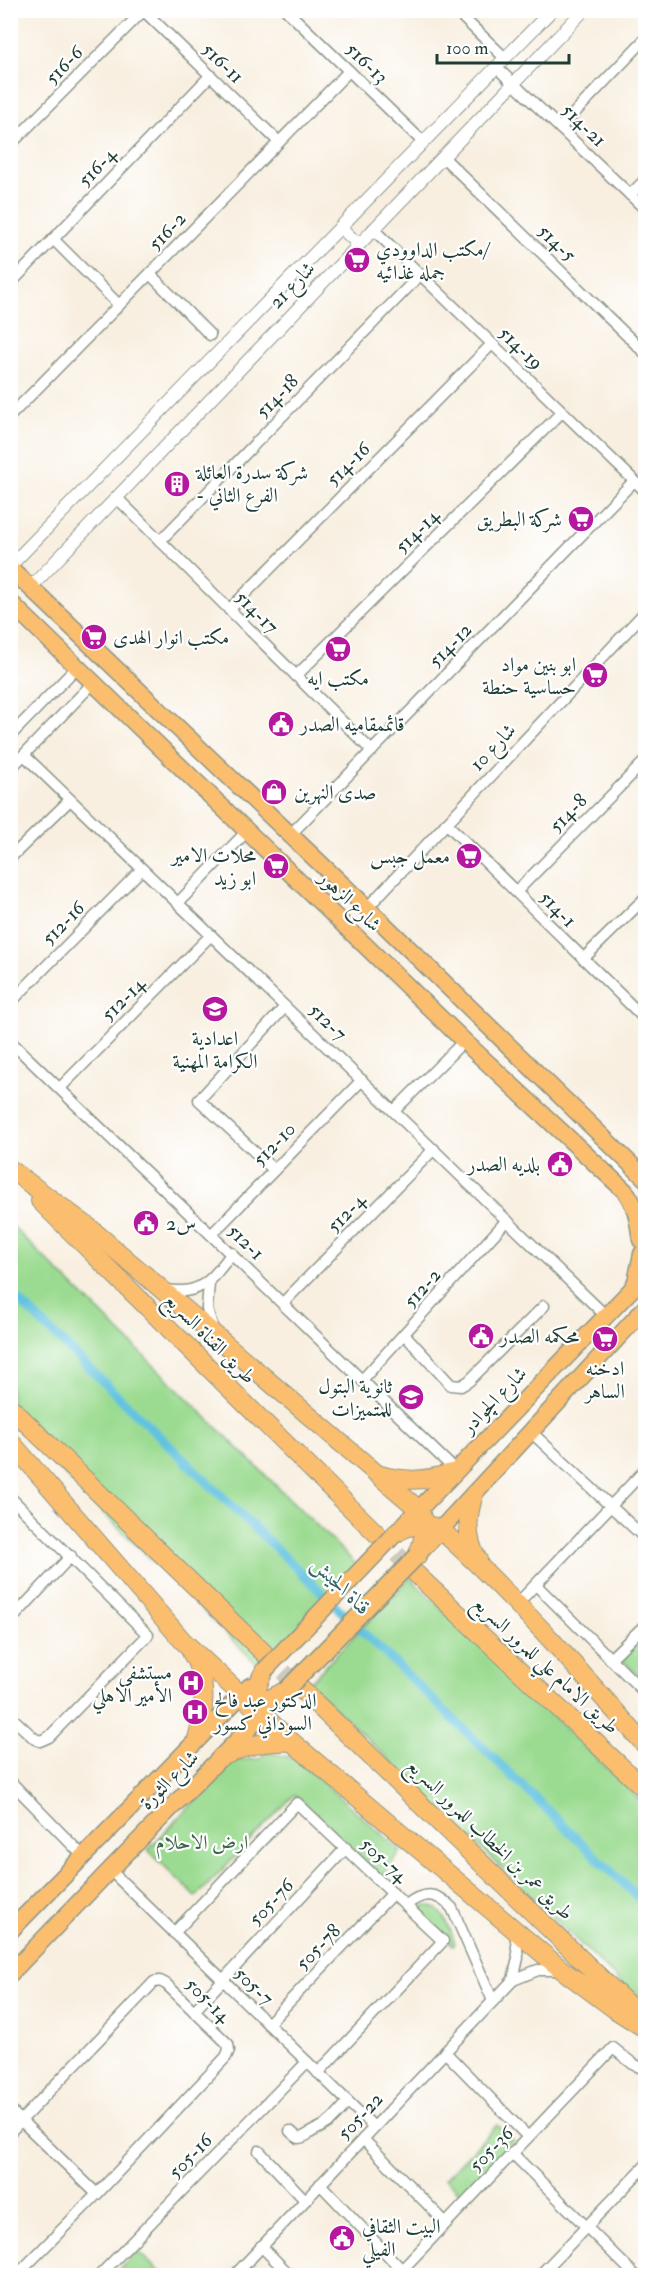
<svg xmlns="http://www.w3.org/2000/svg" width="656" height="2286" font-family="'IM FELL Double Pica',Amiri,serif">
<rect width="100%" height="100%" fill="#fff"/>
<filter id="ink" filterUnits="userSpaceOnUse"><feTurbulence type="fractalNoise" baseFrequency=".0167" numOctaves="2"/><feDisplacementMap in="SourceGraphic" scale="12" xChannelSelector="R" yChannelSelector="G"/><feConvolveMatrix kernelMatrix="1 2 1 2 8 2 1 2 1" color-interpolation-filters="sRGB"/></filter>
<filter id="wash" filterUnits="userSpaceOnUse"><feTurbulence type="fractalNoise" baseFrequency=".008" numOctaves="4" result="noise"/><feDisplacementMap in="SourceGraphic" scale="24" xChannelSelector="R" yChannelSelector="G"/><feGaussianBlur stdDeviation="1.35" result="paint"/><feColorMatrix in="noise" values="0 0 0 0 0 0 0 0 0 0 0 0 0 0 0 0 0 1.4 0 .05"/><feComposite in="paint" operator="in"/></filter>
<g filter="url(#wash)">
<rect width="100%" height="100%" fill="#f8efe0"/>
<!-- green -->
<g fill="#9bdb91" stroke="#5d8c62" stroke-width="1.5">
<path d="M10,1224L358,1566L260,1667L11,1422Z"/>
<path d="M410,1578L645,1805V2006L309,1683Z"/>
<path d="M645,1633V1682L621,1659Z"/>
<path d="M267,1752L296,1759L401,1851L382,1876L294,1795L196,1897L148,1850L234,1760L259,1759Z"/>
<path d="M425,1905C445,1907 449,1927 455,1943L453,1945L419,1913Z"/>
<path d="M497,2125L513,2140L461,2194L445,2179Z"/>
<path d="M137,2251L163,2275H114Z"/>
</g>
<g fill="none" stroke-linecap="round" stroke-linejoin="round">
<!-- canal -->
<path stroke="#62c2e0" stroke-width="9" d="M10,1292L646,1905"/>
</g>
</g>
<g filter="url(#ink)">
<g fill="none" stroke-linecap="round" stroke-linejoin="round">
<!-- motorway-tunnel -->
<g stroke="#cdcbbe" stroke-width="18" stroke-dasharray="18 9" stroke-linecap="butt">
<path d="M378,1535L415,1573"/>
<path d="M264,1653L302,1690"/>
</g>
<defs>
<g id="minor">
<path d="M143,10L279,142"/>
<path d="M286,10L423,142"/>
<path d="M455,10L505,58"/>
<path d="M496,67L646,210"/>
<path d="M560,128L646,38"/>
<path d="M10,145L143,11"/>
<path d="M444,158L646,354"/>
<path d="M630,195L646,179"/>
<path d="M373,229L646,492"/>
<path d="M53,239L119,305"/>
<path d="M150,274L210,335"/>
<path d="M10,284L210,76"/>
<path d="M10,416L349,71"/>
<path d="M117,498L372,751"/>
<path d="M160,541L420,275"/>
<path d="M229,610L492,344"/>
<path d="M296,676L562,412"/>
<path d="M10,736L78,666"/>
<path d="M24,755L606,1316"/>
<path d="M10,769L93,683"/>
<path d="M446,823L646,1020"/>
<path d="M291,834L634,481"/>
<path d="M10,858L70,800"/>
<path d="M516,892L646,760"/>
<path d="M178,903L248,830"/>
<path d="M367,908L646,611"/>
<path d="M583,959L646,897"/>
<path d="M10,1003L142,869"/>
<path d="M10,1041L455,1470"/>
<path d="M60,1088L211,935"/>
<path d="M394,1111L464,1041"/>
<path d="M274,1170L199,1100L285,1007"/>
<path d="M212,1234L362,1080"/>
<path d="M209,1283L207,1309L213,1329"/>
<path d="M164,1289C200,1298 213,1278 232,1253"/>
<path d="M283,1303L434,1149"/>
<path d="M404,1334L451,1385L461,1386L469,1381L544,1306"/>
<path d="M363,1379L507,1220"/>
<path d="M530,1431L646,1539"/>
<path d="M10,1497L148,1635L49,1737L40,1741L35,1739L10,1716"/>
<path d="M536,1585L646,1694"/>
<path d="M517,1604L646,1469"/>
<path d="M10,1621L71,1556"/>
<path d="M610,1659L646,1624"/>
<path d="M10,1781L83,1856"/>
<path d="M110,1870L374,2127"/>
<path d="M406,1905C423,1892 436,1891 452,1908L493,2001"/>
<path d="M174,1933L297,1803L443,1941L318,2073"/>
<path d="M513,1980L518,1958L515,1931"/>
<path d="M194,2011L346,1848"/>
<path d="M268,2024L393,1893"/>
<path d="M445,2052L528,2137"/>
<path d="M10,2110L97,2194"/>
<path d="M290,2131L298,2138C306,2138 308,2133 315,2130C333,2122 335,2116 348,2102"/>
<path d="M10,2132L154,1982L160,1981L166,1984L228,2044L229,2050L226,2057L97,2194L16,2276"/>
<path d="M363,2139L446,2223"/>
<path d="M259,2151L305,2200"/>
<path d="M512,2153L636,2276"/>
<path d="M320,2184L402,2270"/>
<path d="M261,2246L291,2276"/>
<path d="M99,2276L307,2062"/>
<path d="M234,2276L513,1980L538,1970H560"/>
<path d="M396,2276L613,2048L633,2064L646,2070"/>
<path d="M539,2276L646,2165"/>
</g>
<g id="tertiary">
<path d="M340,227L358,244"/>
<path d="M10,566L552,10"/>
<path d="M31,587L584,10"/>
</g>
<g id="primary">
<path d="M10,568L367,908L646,1179"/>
<path d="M10,602L464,1041L625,1191C637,1206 638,1221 641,1240"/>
<path d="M396,1533L632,1289L636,1282L642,1254"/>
<path d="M417,1555L646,1307"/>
<path d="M10,1931L250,1686"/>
<path d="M10,1974L110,1870L271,1706"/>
</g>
<g id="motorway">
<path d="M10,1169L90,1228L418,1509C428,1524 424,1541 417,1556"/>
<path d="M40,1201L378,1535"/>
<path d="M10,1407L264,1653"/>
<path d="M10,1441L183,1641L292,1742L561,1969L616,2010L646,2029"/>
<path d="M380,1475C405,1482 426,1481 451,1473"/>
<path d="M474,1494C467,1517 465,1538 478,1560"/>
<path d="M395,1534C408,1524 427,1522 441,1530C515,1597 580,1671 646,1746"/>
<path d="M415,1573L646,1790"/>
<path d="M191,1652C208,1679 205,1710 197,1739"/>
<path d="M302,1690L642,2018"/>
<path d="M242,1697C258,1705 272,1699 286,1690"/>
<path d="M259,1711C253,1697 257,1683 265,1670"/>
<path d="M221,1757C247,1745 263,1741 292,1742"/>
</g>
</defs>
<!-- minor casing -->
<use href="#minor" stroke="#8c968a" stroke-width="13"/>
<!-- tertiary casing -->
<use href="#tertiary" stroke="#8c968a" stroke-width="14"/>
<!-- primary casing -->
<use href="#primary" stroke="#8c968a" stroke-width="19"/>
<!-- motorway casing -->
<use href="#motorway" stroke="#8c968a" stroke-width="20"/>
<!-- minor -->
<use href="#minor" stroke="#fff" stroke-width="10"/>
<!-- tertiary -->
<use href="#tertiary" stroke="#fff" stroke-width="12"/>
<!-- primary -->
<use href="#primary" stroke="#fbbe6e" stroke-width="16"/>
<!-- motorway -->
<use href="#motorway" stroke="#fbbe6e" stroke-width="18"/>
<defs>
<g id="primary-bridge">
<path d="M265,1670L395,1534"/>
<path d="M286,1690L417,1556"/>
</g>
</defs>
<!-- primary-bridge casing -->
<use href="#primary-bridge" stroke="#8c968a" stroke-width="19" stroke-linecap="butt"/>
<!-- primary-bridge -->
<use href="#primary-bridge" stroke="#fbbe6e" stroke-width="16"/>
</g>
</g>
<!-- icons -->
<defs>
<symbol id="supermarket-disc" viewBox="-11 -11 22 22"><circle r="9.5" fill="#b5179e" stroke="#fff"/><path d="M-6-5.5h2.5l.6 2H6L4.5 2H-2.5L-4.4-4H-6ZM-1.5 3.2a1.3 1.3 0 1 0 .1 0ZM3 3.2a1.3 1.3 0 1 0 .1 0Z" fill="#fff"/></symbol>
<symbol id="building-disc" viewBox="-11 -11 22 22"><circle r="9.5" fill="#b5179e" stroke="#fff"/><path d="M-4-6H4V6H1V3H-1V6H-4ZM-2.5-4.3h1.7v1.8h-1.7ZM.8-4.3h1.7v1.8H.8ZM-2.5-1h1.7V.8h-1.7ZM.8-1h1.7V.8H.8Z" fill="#fff"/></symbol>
<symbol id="civic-disc" viewBox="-11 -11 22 22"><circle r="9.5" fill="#b5179e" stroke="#fff"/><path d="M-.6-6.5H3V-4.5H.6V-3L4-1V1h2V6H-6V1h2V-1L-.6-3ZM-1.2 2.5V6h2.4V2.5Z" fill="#fff"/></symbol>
<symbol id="shop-disc" viewBox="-11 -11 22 22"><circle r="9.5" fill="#b5179e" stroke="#fff"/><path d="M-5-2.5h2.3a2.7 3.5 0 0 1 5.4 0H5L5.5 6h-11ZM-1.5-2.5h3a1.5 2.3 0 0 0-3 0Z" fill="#fff"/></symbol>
<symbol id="school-disc" viewBox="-11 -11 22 22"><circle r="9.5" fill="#b5179e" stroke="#fff"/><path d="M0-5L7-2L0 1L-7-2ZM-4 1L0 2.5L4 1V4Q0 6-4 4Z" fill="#fff"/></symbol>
<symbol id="hospital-disc" viewBox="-11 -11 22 22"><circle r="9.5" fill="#b5179e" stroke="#fff"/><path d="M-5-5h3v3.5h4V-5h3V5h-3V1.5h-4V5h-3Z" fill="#fff"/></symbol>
</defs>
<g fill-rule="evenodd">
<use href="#supermarket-disc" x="342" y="245" width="30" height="30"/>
<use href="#building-disc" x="162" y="469" width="30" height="30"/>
<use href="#supermarket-disc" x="566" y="504" width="30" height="30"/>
<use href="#supermarket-disc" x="79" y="622" width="30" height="30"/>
<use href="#supermarket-disc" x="323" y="634" width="30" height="30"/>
<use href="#supermarket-disc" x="580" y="660" width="30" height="30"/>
<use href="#civic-disc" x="266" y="709" width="30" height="30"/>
<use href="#shop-disc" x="259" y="777" width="30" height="30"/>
<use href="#supermarket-disc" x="454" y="841" width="30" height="30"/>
<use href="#supermarket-disc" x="261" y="851" width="30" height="30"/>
<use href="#school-disc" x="200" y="994" width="30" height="30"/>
<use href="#civic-disc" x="545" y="1149" width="30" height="30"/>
<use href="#civic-disc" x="131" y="1208" width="30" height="30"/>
<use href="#civic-disc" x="466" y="1321" width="30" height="30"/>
<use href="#supermarket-disc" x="590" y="1324" width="30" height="30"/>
<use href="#school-disc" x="396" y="1382" width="30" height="30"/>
<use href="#hospital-disc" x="176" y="1668" width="30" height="30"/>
<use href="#hospital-disc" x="180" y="1697" width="30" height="30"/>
<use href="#civic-disc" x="327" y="2223" width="30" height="30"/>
</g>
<g text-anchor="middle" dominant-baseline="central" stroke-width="4.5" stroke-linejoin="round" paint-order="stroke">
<!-- street labels -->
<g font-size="20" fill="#1f3d34" stroke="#fff">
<text transform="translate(223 63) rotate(44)">516-11</text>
<text transform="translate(367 63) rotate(44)">516-13</text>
<text transform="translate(64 65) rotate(-46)">516-6</text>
<text transform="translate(584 125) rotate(44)">514-21</text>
<text transform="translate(97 167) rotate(-46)">516-4</text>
<text transform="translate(167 231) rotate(-46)">516-2</text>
<text transform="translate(557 243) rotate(44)">514-5</text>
<text transform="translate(292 285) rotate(-46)">شارع 21</text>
<text transform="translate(521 348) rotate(44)">514-19</text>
<text transform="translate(277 396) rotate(-46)">514-18</text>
<text transform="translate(348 464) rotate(-45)">514-16</text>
<text transform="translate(417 531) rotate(-45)">514-14</text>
<text transform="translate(257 612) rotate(45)">514-17</text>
<text transform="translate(450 645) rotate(-46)">514-12</text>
<text transform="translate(493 747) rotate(-47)">شارع 10</text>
<text transform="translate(568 813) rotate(-46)">514-8</text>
<text transform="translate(350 901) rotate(44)">شارع الزهور</text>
<text transform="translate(558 909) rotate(45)">514-1</text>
<text transform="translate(63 923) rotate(-46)">512-16</text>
<text transform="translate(123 999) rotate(-45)">512-14</text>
<text transform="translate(328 1022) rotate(44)">512-7</text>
<text transform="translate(274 1144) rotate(-46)">512-10</text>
<text transform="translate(346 1213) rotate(-46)">512-4</text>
<text transform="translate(246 1242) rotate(44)">512-1</text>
<text transform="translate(422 1288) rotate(-48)">512-2</text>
<text transform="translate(210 1338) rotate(45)">طريق القناة السريع</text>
<text transform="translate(494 1400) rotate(-46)">شارع الچوادر</text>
<text transform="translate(546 1665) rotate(43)">طريق الامام علي للمرور السريع</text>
<text transform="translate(169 1780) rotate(-45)">شارع الثورة</text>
<text transform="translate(490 1839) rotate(44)">طريق عمر بن الخطاب للمرور السريع</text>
<text transform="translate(384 1860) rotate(43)">505-74</text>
<text transform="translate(271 1902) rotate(-47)">505-76</text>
<text transform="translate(318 1947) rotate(-46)">505-78</text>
<text transform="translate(254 1986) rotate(44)">505-7</text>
<text transform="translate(208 2000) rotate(45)">505-14</text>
<text transform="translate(360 2116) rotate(-47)">505-22</text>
<text transform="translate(491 2149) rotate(-46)">505-36</text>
<text transform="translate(190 2156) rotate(-46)">505-16</text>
</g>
<!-- poi labels -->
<g font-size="20" fill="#1f3d34" stroke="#fff" text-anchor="start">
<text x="376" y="249">مكتب الداوودي/<tspan x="376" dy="23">جمله غذائيه</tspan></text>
<text x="196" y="472">شركة سدرة العائلة<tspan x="196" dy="23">- الفرع الثاني</tspan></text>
<text x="562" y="519" text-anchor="end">شركة البطريق</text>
<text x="113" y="637">مكتب انوار الهدى</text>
<text x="576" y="664" text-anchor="end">ابو بنين مواد<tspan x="576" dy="23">حساسية حنطة</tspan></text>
<text x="338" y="678" text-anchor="middle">مكتب ايه</text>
<text x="300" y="724">قائممقاميه الصدر</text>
<text x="294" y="792">صدى النهرين</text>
<text x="256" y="855" text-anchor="end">محلات الامير<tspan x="256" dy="23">ابو زيد</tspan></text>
<text x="450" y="856" text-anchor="end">معمل جبس</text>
<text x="215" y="1038" text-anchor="middle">اعدادية<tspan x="215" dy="23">الكرامة المهنية</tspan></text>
<text x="540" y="1164" text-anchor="end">بلديه الصدر</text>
<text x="166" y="1223">س2</text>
<text x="500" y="1336">محكمه الصدر</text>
<text x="605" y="1368" text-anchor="middle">ادخنه<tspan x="605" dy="23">الساهر</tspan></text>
<text x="392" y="1386" text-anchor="end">ثانوية البتول<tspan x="392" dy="23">للمتميزات</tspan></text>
<text x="172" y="1672" text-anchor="end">مستشفى<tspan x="172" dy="23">الأمير الاهلي</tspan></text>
<text x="214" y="1700">الدكتور عبد فالح<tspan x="214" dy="23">السوداني كسور</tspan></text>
<text x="362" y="2226">البيت الثقافي<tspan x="362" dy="23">الفيلي</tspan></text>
</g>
<!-- park labels -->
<g font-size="20" fill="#3e644b" stroke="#fff">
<text x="202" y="1842">ارض الاحلام</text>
</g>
<!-- water labels -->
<g font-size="21" font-style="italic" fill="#336568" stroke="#fff">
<text transform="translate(341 1586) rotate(44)">قناة الجيش</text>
</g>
</g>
<!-- margin -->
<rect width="656" height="2286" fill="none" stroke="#fff" stroke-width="36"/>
<!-- scale -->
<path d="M437 54v9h132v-9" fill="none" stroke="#1f3d34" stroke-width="3"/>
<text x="446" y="54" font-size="18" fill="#1f3d34" stroke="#ffffff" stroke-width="4.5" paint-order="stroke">100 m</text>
</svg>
